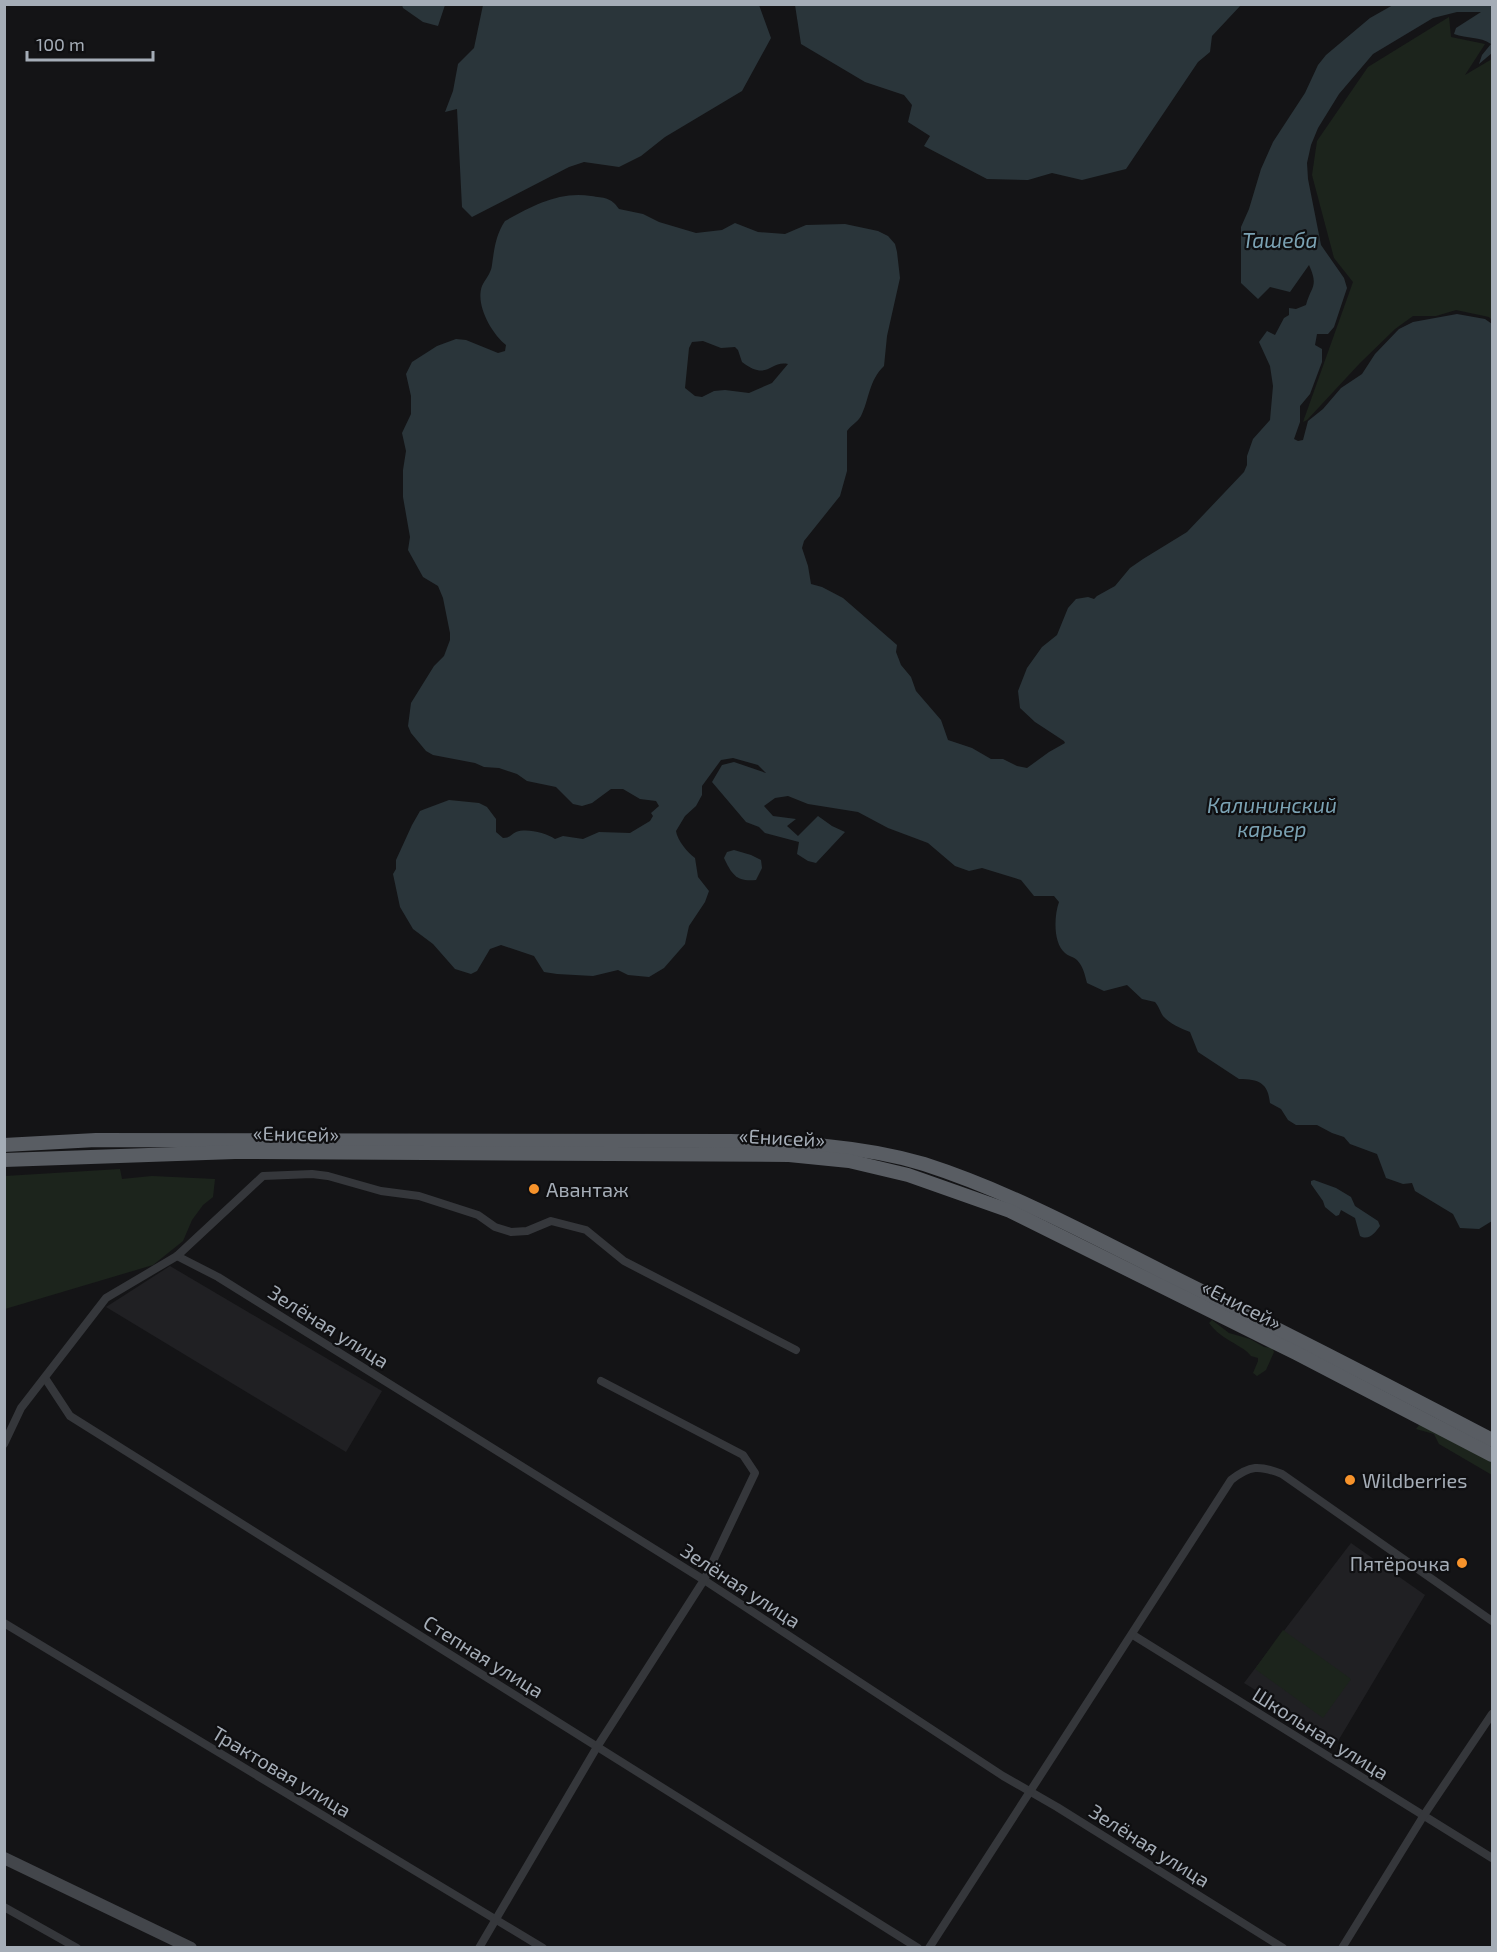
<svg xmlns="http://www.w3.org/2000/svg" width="1497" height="1952" font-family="'Exo 2',sans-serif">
<rect width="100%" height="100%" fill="#141416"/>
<!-- built -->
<g fill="#202023">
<path d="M170,1266L382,1391L346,1452L106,1307Z"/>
<path d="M1351,1543L1425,1595L1338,1741L1244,1683Z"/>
</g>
<!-- green -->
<g fill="#1c241c">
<path d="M1449,17L1451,37L1485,44L1465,75L1492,59V320L1489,317L1456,310L1436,316H1413L1395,329L1360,363L1307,420L1303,422L1353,282L1334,258L1312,175L1317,141L1368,67Z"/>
<path d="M120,1169L122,1179L152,1176L215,1179L213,1197L203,1205L192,1220L183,1241L153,1265L5,1309V1176Z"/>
<path d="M1212,1320L1229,1333L1250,1339L1264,1347L1272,1348L1274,1352L1266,1370L1257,1376L1253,1373L1258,1361V1358L1251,1356C1243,1345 1221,1340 1209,1323Z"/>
<path d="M1420,1424L1492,1461V1475L1439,1444L1434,1434L1416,1429Z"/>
<path d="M1283,1630L1351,1679L1323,1718L1255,1669Z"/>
</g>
<!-- water -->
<g fill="#2a353a" fill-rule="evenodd">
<path d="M402,5H445L438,26L423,22L403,8Z"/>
<path d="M483,5H759L771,38L742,91L665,137L641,156L619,167L584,162L569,167L472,217L462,207L457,109L445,112L453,91L458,64L474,48Z"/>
<path d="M795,5V4L1241,5L1212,36L1210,52L1198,62L1126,169L1082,180L1052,173L1028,180L987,179L924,146L930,136L908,122L912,105L904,95L865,82L801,44Z"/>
<path d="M1393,5H1492V53L1479,64L1482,55L1491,44C1480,36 1467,39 1454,34L1456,28L1481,12H1457L1433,18L1373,54L1339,94L1318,128L1311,145L1307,163L1308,179L1321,245L1344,278L1347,288L1334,327L1328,334H1317L1315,345L1322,349V362L1310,394L1300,406V422L1294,439L1298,441L1303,440L1308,421L1323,409L1341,388L1362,374L1375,354L1399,329L1413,322L1457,314L1485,319L1492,324V1221L1479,1229L1460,1228L1453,1214L1415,1191L1412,1183L1403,1184L1386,1178L1377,1154L1350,1144L1344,1137L1332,1133L1317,1125H1296L1288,1120L1281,1109L1270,1103C1268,1083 1259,1079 1239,1079L1198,1052L1190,1032C1180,1028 1170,1024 1163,1016C1160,1011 1159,1007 1155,1002L1142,999L1127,985L1104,991L1087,983C1085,975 1083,966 1077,960C1074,957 1068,956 1065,953C1053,943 1054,916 1059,902L1054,896H1034L1021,880L982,868L969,871L955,866L928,843L888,828L858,812L808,804L788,796L775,798L764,806L773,816L796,819L787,826L798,836L818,816L832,826L845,832L816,863L808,861L797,854L799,842L765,833L759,827L746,822L712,782L722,765L734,762L766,773L758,765L733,758L721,760L702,786V795L696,806L685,816L676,831C677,840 688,853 695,858L698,877L709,891L705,902L689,926L685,944L664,968L649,977L628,975L618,970L593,976L557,974L544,972L534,956L501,945L490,949L477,971L471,974L455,969L433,944L413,929L400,907L393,874L396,869V860L412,825L420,811L425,809L449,800L479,803L487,807L496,819V832L503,838C510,838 510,835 516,832C527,828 546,833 555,839L563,836L583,839L599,832L630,833L650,821L653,816L651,813L659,806L656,801L640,799L623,789H611L592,803L582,806L573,804L556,787L527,781L517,774L499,768L484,767L475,763L433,755L426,751L411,733L408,726L411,703L434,666L444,656L450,640V633L443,598L438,586L423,577L408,550L410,537L403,497V470L406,451L402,433L411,414V396L406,374L412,362L437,346L456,339L466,340L498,353L505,351L506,345C492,334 475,305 482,286C485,279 491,274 492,265C494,250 496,234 505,221C532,206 559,191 591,196C604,198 611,197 619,209L643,214L659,222L696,233L722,230L735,223L758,232L785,234L806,225L845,224L878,231L888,236L895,244L897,252L900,278L887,336L884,366C869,380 869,400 861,416C858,422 851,425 847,431V471L840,496L804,541L802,548L808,566L811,584L822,587L843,598L897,645L896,652L901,665L911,677L916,691L941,720L948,740L972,748L991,759H1003L1017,766L1027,768L1049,752L1065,743L1064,741L1035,722L1020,708L1018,691L1027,668L1042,647L1057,635L1068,608L1076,599L1088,597L1094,599L1097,596L1115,586L1130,568L1143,559L1187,532L1244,472L1247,465V456L1253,439L1270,420L1273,386L1270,366L1259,342L1267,331L1275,335L1284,318L1289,315V308L1296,309L1306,305C1311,286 1319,287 1309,265L1290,292L1270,287L1258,299L1241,283V227L1249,209L1261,169L1273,142L1305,93L1318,65L1326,55L1370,18ZM703,341L721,348L735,347L738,350L742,362C768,382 770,360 788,364L772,383L749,393L725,390L714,391L702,397L695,396L685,388L689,348L692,342Z"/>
<path d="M734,850L751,855L761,860L762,868L756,880C737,882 732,875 724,858L727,852Z"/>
<path d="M1314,1180L1336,1188L1351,1197L1355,1206L1378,1221L1380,1226C1375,1233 1369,1241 1360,1236L1355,1218L1341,1210L1339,1215L1336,1216L1325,1207L1323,1201L1311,1184V1181Z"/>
</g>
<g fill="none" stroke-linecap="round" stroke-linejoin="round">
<!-- minor -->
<g stroke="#35373b" stroke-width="8">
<path d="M177,1256L218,1277L704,1580L1003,1776L1057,1807L1283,1948"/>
<path d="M45,1378L70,1416L918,1948"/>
<path d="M4,1444L21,1408L106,1298L177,1256L263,1176L312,1174L328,1176L381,1191L419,1196L478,1215L495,1227L511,1232L527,1231L551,1221L586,1230L624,1261L796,1350"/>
<path d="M4,1623L543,1948"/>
<path d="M1133,1635L1492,1858"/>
<path d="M4,1907L77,1948"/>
<path d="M479,1948L597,1747L704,1580L755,1473L743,1455L601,1381"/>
<path d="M929,1948L1231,1480C1250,1465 1259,1465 1282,1474L1492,1621"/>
<path d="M1342,1948L1424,1815L1492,1714"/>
</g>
<!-- secondary -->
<path stroke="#43464b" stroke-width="12" d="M4,1858L191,1948"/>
<!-- trunk -->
<g stroke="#595d63" stroke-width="14">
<path d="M4,1145L96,1140L731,1141C796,1143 861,1145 924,1164C1008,1191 1086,1233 1165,1273C1274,1327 1384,1383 1492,1440"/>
<path d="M4,1160L235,1152L789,1155L849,1161L908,1175L1010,1211L1296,1353L1492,1455"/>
</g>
</g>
<!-- markers -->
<g fill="#f7932b" stroke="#0f0f11" stroke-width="2">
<circle cx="534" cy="1189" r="6"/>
<circle cx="1350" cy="1480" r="6"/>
<circle cx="1462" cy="1563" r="6"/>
</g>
<g text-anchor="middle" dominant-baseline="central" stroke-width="4.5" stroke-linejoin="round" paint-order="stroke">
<!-- street labels -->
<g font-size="20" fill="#a5adb7" stroke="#0f0f11">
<text transform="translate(296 1133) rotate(1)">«Енисей»</text>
<text transform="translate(782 1137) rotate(3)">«Енисей»</text>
<text transform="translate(1242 1304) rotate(27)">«Енисей»</text>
<text transform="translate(329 1326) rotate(32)">Зелёная улица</text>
<text transform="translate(741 1585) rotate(33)">Зелёная улица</text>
<text transform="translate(484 1656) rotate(32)">Степная улица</text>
<text transform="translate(1321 1733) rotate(32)">Школьная улица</text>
<text transform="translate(282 1771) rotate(31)">Трактовая улица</text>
<text transform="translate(1150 1845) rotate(32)">Зелёная улица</text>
</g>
<!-- poi labels -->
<g font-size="20" fill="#a5adb7" stroke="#0f0f11" text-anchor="start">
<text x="546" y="1189">Авантаж</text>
<text x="1362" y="1480">Wildberries</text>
<text x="1450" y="1563" text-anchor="end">Пятёрочка</text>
</g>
<!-- water labels -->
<g font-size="21" font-style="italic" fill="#7ba2b3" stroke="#0f0f11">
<text x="1280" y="239">Ташеба</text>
<text x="1272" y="804">Калининский<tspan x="1272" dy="24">карьер</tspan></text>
</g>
</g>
<!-- border -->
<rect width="1497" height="1952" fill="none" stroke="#a5adb7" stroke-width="12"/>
<!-- scale -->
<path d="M27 51v9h126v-9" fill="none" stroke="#a5adb7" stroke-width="3"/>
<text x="36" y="51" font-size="18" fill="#a5adb7" stroke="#0f0f11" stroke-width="4.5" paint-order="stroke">100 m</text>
</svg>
